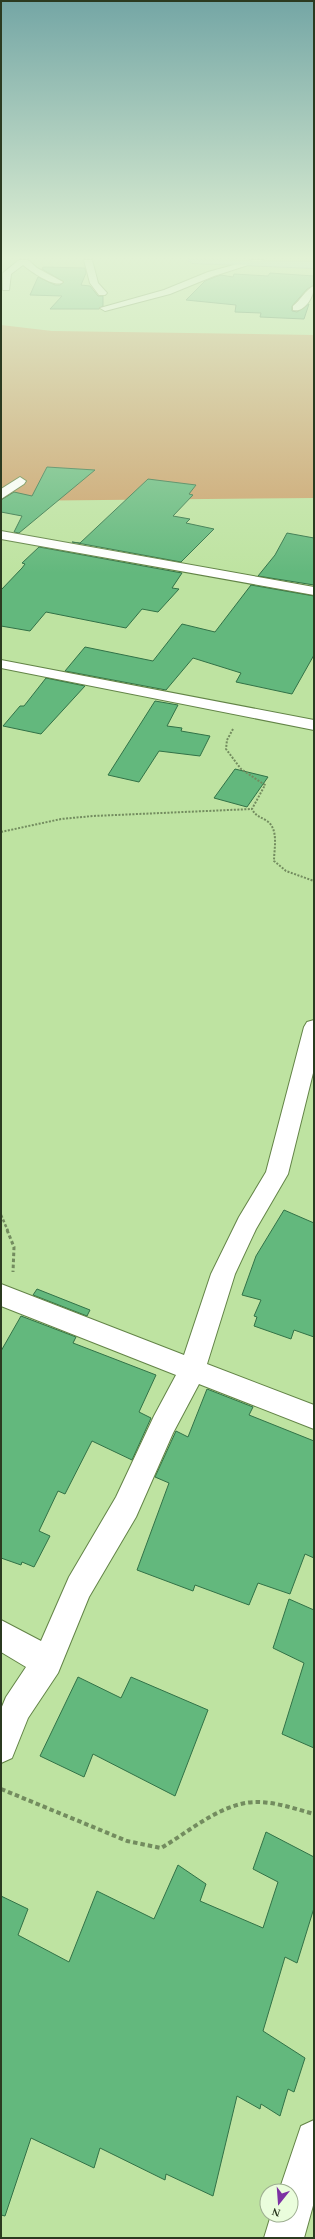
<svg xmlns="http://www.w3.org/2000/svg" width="315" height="2239" font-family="'Times New Roman',serif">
<rect width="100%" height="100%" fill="#bee3a1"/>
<!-- green -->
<path fill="#cb9f69" d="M1,325L52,331L314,335V498L1,501Z"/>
<!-- building -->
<g fill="#63b87d" stroke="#327247">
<path d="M43,267L85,268L86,273L81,285L90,286L98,296H103V306L99,309H50L62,296L30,295L38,277L55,285H60L64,282L42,269Z"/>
<path d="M270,273L314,276V285L307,289L292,306V311L297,312L309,304L304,319L260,317L261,313L235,312L236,305L186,300L205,281L215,277L221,275L233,277L234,274L268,276Z"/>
<path d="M47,467L95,470L19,533L14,532L22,516L1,512V500L14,492L32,496Z"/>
<path d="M148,479L196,485L189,494L193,495L173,516L190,519L186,523L214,529L181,562L72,542L80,543Z"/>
<path d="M287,533L314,538V585L258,576L275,555Z"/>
<path d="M39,547L182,573L172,588L179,589L158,612L142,609L126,628L46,612L30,631L1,626V590L22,568L25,564L22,563Z"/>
<path d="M251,585L314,596V655L292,694L236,682L241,673L193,658L166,690L65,671L85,647L153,661L182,624L215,632Z"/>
<path d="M46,678L85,686L41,734L3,726L20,706H24Z"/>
<path d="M155,701L178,705L167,726L182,728L181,731L210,736L200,756L159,751L139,782L108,775Z"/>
<path d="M235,769L268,777L247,807L214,798Z"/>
<path d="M284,1210L314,1223V1337L294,1330L291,1339L254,1326L257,1317L254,1316L261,1300L242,1295L256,1256Z"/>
<path d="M37,1289L90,1310L87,1316L33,1295Z"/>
<path d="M21,1316L76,1337L73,1343L156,1375L139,1412L151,1418L132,1460L92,1441L65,1494L58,1491L39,1531L50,1536L34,1567L22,1562L21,1565L1,1558V1351Z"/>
<path d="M207,1389L253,1407L249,1415L314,1441V1558L305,1554L290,1594L258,1583L249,1605L195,1585L193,1591L137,1570L169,1483L155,1477L176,1431L188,1437Z"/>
<path d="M289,1599L314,1610V1748L282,1734L304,1663L273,1648Z"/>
<path d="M78,1677L121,1698L131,1677L208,1710L175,1796L93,1754L84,1777L40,1756Z"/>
<path d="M266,1832L314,1857V1908L297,1963L285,1957L263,2031L305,2058L294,2092L288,2089L280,2116L261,2104L260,2109L237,2096L213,2196L166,2174L165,2180L100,2148L94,2168L31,2138L5,2216L1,2215V1896L28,1909L18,1935L69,1962L97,1891L154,1919L178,1865L206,1884L200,1901L263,1928L278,1882L253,1869Z"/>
</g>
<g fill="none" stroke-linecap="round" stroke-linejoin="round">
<defs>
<g id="minor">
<path d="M19,260H28L37,268L63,282C56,289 30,271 23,265L11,274L9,290H3V273Z"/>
<path d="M84,260H92L98,283L107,293L105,295H99L90,283Z"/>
<path d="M252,260H264L214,276L170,294L105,311L100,308L164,290L208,272Z"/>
<path d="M314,286C314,296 305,313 293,310V306C300,301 306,289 314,286Z"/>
<path d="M20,477L26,481L24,484L1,499V489Z"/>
<path d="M1,531L314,587V595L1,539Z"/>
<path d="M1,660L314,720V730L1,668Z"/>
<path d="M314,1020V1069L288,1174L256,1229L235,1274L207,1364L314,1405V1429L199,1384L173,1433L136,1517L89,1597L58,1673L28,1718L12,1758L1,1763V1709L6,1697L26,1667L1,1652V1620L41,1641L69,1577L116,1497L154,1416L176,1375L1,1306V1284L184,1355L211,1274L239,1217L266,1172L304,1027L307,1022Z"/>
<path d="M314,2120V2202L304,2238H264L271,2215H291V2191H279L301,2126Z"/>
</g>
<path id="highway" d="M188,260L314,262V268L192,263Z"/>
</defs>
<!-- minor casing -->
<use href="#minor" stroke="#638447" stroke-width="2"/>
<!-- highway casing -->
<use href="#highway" stroke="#859ca7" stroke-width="2"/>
<!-- path-far3 -->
<g stroke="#738c5f" stroke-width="2" stroke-dasharray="2 1.5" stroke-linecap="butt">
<path d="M233,729L227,740L226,749L241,769L265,785L252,809C255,816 261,817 267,821C279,829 274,849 274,861L286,871L314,881"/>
<path d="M1,832L61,819L93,816L252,809"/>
</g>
<!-- path-far2 -->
<path stroke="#738c5f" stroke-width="2.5" stroke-dasharray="3 2" stroke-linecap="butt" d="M1,1215L8,1231"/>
<!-- path-far1 -->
<path stroke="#738c5f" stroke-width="3" stroke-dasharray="3.5 2.5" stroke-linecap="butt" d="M7,1230L14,1247L13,1272"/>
<!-- path -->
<path stroke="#738c5f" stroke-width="4" stroke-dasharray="4.5 3" stroke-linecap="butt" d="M1,1789L127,1841L161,1848C187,1833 214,1809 245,1803C268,1799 292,1808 314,1814"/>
<!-- minor -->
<use href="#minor" fill="#fff" fill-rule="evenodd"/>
<!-- highway -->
<use href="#highway" fill="#b6d1f0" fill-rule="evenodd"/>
</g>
<!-- sky -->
<linearGradient id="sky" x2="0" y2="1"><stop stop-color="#74a6a5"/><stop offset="0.45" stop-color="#e2f2d5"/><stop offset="1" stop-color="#e2f2d5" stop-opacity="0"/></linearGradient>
<rect width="315" height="573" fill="url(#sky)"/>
<!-- border -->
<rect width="315" height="2239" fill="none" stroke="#2b3a20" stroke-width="4"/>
<!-- north arrow -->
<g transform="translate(279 2203) rotate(197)"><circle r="19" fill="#eafddc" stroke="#9eaf91"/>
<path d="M0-3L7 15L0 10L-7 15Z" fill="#7d31a3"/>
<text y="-6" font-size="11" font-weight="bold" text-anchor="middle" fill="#2b3a20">N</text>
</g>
</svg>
